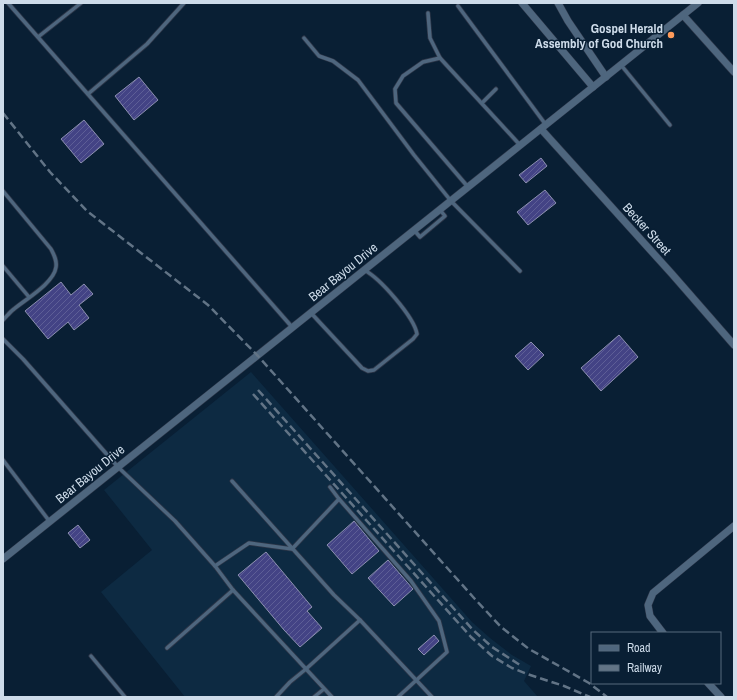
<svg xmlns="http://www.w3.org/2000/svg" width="737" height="700" font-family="'Archivo Narrow',sans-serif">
<defs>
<pattern id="building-hatch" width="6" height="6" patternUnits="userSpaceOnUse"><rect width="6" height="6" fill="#434385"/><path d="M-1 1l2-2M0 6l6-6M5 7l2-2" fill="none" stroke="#5d5e96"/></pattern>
</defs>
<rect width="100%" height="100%" fill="#091f34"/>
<!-- built -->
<path fill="#0d2a42" d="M251,372L472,622L490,638L512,655L531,666L524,681L538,697H185L101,592L152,550L104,490Z"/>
<!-- building -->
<g fill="url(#building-hatch)" stroke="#8d90b0">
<path d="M139,77L158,100L134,120L115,96Z"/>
<path d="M84,120L104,144L81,163L61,139Z"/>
<path d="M541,158L547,166L526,183L519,175Z"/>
<path d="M545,190L556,203L528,225L517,212Z"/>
<path d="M61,282L71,295L84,284L93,294L79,305L89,318L74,330L68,322L48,339L25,311Z"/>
<path d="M619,335L638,357L601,391L581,368Z"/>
<path d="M531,342L544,355L528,370L515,356Z"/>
<path d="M354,521L379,551L352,574L327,545Z"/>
<path d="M78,525L90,540L80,548L68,533Z"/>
<path d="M266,552L312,607L307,611L322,628L300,647L284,630L238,575Z"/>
<path d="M388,560L413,589L394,606L368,578Z"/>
<path d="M434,635L439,641L424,655L418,649Z"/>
</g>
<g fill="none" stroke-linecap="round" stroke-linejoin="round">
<defs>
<g id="lane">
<path d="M8,3L292,327"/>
<path d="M458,6L546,125"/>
<path d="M428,13L430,38L440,58L520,145"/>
<path d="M38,37L81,3"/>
<path d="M304,38L319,56L333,61L358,80L414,155L451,201L520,271"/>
<path d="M440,58L423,62L403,76L395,89L396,103L468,187"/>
<path d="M621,65L670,125"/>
<path d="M88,94L147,44L184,3"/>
<path d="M482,103L496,89"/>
<path d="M3,191L51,249C54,255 57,260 56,267C54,283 26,299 14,309C10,312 7,316 3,320"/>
<path d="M414,230L420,237L445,216L440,210"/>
<path d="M3,266L29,297"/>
<path d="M311,313L362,368L368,371L374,370L413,339L417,334C414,317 380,278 364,270"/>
<path d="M3,339L23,359L118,467L175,521L215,566L233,590L306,669L360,620"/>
<path d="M3,460L50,522"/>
<path d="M232,481L334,595L360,620L432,697"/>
<path d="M339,499L411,581L439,621L447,652L398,697"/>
<path d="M215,566L249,543L292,549L339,499L330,487"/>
<path d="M167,648L233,590"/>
<path d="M91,656L125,697"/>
<path d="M276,697L290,682L306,669L332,697"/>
<path d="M314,697L324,689"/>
</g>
<g id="street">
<path d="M522,3L593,87"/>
<path d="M558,3L568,21L606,77"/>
<path d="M683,15L734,72"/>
<path d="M541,129L672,274L734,345"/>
<path d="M3,559L698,3"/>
<path d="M663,633L650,616L648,605L653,593L734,526"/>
<path d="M708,683L721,697"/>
</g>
</defs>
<!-- lane casing -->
<use href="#lane" stroke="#2d3648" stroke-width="5"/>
<!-- street casing -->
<use href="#street" stroke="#2d3648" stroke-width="8"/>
<!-- lane -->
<use href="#lane" stroke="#4e667e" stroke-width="3.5"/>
<!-- street -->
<use href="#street" stroke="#4e667e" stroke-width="7"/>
<!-- rail -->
<g stroke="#627486" stroke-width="2.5" stroke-dasharray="8 4" stroke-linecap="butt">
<path d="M3,113L50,172L87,211L208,305L258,356L474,598L501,627L529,649L589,683L607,697"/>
<path d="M258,390L473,630L492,647L520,665"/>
<path d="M253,394L471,637L492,656L512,668L527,674L564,686L590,697"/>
</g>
</g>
<!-- markers -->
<circle fill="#ff9b5b" stroke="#091f34" stroke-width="1.5" cx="671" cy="35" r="4"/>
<g text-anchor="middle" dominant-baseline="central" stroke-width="3" stroke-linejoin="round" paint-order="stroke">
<!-- poi labels -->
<g font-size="13" font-weight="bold" fill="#cddbe9" stroke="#091f34" text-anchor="end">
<text x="663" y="28">Gospel Herald<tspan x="663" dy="15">Assembly of God Church</tspan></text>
</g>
<!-- street labels -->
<g font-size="13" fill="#cddbe9" stroke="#091f34">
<text transform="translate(647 229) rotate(48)">Becker Street</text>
<text transform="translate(343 272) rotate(-39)">Bear Bayou Drive</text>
<text transform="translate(90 474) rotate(-39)">Bear Bayou Drive</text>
</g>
</g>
<!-- border -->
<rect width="737" height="700" fill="none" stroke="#cddbe9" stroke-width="8"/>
<!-- legend -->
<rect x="591" y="632" width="130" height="52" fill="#091f34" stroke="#576a7c"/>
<rect x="599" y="645" width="20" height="6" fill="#4e667e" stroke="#576a7c"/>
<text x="627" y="652" font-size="12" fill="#cddbe9">Road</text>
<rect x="599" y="665" width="20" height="6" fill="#627486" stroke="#576a7c"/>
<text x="627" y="672" font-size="12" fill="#cddbe9">Railway</text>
</svg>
